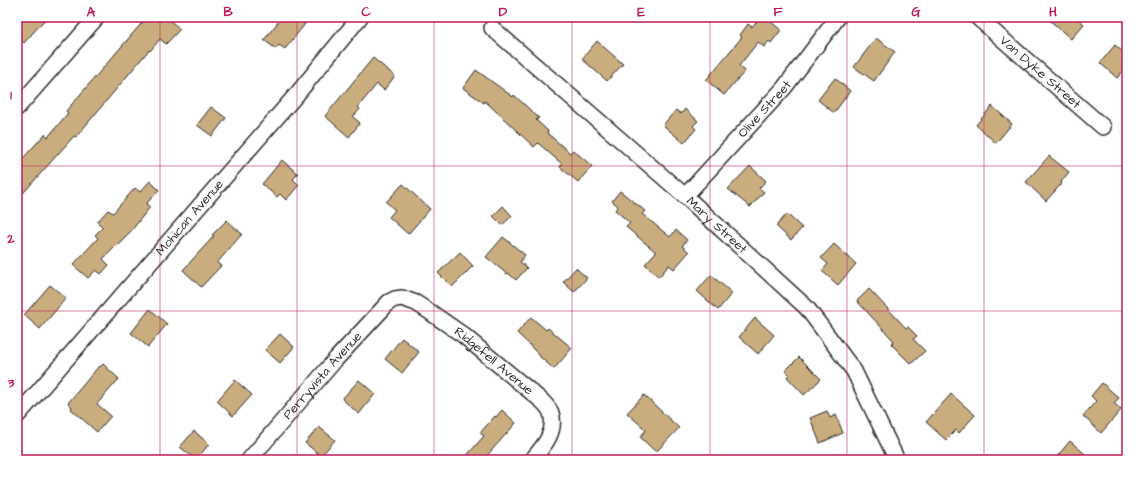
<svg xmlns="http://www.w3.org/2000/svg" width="1144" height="477" font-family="'Architects Daughter',sans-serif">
<rect width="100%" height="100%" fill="#fff"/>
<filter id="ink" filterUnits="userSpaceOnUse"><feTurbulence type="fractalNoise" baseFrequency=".025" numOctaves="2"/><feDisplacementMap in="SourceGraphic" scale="8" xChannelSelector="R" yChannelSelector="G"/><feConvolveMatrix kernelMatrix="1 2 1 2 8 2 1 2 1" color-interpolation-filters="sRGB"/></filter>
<g filter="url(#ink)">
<!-- building -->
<g fill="#caad7f" stroke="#2b2b2b">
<path d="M17,17H47L24,43L17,37Z"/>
<path d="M147,17H166L180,29L166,44L160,39L150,51L149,50L76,137L74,136L17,200V165L45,134L48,137L68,113L66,111Z"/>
<path d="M282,17H297L305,24L285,49L279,45L276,49L264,40Z"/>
<path d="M760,17H765L781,30L771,43L769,41L764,47L758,42L739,66L745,71L724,95L706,80L742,37L740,35L748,24L752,27Z"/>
<path d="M1046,17H1076L1084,24L1071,39Z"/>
<path d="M876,38L895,52L874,81L854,67Z"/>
<path d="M597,41L623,64L607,81L582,59Z"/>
<path d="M1115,45L1125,54L1122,58L1127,62V67L1117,78L1100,63Z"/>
<path d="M373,58L395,76L384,90L377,84L358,107L360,109L353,117L360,123L349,137L325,116Z"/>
<path d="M476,70L513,97L514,95L539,118L536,120L548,131L547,133L570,153L573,150L592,166L578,182L560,167L562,164L538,143L534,147L485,101L484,103L463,88Z"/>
<path d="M835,78L850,91L834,113L818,100Z"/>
<path d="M992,106L1012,124L996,143L976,125Z"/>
<path d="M211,107L226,118L212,136L197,125Z"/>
<path d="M685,109L698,121L693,126L696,129L684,143L663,125L676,110L681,114Z"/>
<path d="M1049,156L1069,172L1061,182L1062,183L1046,201L1026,182Z"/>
<path d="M282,160L298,174L293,179L299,185L286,200L280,194L277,197L262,184Z"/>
<path d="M750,166L766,181L759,188L764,192L750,207L728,189Z"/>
<path d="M150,181L159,190L146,204L150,207L131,231L103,259L109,265L101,274L96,270L88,278L73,265L98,238L95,235L103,227L97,222L108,210L113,213L135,188L140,192Z"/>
<path d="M403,184L430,209L408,234L389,217L395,210L386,202Z"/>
<path d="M620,191L645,211L642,214L670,237L676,230L687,240L682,246L689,252L674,269L669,265L659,277L645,264L656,252L626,227L630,223L615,210L618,206L612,201Z"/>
<path d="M503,206L512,216L502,225L493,216Z"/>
<path d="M787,214L802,228L791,240L776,226Z"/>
<path d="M227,220L242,234L217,263L221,266L201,287L183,270L214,236L212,235Z"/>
<path d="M503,237L525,255L520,262L527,268L516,280L508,273L507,274L486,257Z"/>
<path d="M834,244L856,264L838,285L822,271L828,264L821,258Z"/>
<path d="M460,252L473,266L452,287L438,273Z"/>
<path d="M576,268L587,278L574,292L563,282Z"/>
<path d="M711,275L732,293L718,310L697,291Z"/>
<path d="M50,285L66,298L40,329L24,315Z"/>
<path d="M869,289L906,328L908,327L917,336L913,339L925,351L911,364L891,344L894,341L857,301Z"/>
<path d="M150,309L167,324L148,347L131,333Z"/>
<path d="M531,317L546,330L548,328L572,348L554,369L540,357V356L531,347V346L517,333Z"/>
<path d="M755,318L774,335L758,354L739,337Z"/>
<path d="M280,334L294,347L280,363L265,350Z"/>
<path d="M402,338L419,352L402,373L385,359Z"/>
<path d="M799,357L821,379L804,395L787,377L789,374L785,371Z"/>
<path d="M103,364L119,379L97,404L111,416L97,432L71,409L72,407L68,403L99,366L100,367Z"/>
<path d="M235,380L252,395L233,416L217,401Z"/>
<path d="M359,380L375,394L359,414L342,399Z"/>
<path d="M1102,383L1119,398L1114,403L1121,410L1101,433L1083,416L1096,401L1091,396Z"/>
<path d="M951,394L975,415L959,433L956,430L946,440L926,422Z"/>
<path d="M644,395L679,428L656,452L640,437L646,430L627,413Z"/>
<path d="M502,410L516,423L483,460H463L484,436L480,433L495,416L496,417Z"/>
<path d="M827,411L830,418L836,415L843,433L820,443L810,418Z"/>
<path d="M319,427L335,440L321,456L305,443Z"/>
<path d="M194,431L209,444L196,460L180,447Z"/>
<path d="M1070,441L1092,460H1054Z"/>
</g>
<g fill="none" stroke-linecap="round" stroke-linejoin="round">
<defs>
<g id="minor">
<path id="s1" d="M977,17L1103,127"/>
<path id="s2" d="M492,28L685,196L807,308L854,371L897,460"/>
<path d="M17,108L97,17"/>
<path id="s3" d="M685,196L784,88L838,17"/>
<path id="s4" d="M17,416L297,94L360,17"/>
<path id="s5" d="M249,460L336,359L389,302L395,299L402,298L416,303L430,312L463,335L542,401C545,404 550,409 551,413C557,432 543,447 532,460"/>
</g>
</defs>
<!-- minor casing -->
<use href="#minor" stroke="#2b2b2b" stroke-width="18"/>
<!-- minor -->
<use href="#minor" stroke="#fff" stroke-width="15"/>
</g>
</g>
<!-- grid -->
<path fill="none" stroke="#c2185b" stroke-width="1" stroke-opacity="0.55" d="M160,17V460M297,17V460M434,17V460M572,17V460M710,17V460M847,17V460M984,17V460M17,166H1127M17,311H1127"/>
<g text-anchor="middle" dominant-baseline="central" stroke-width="3" stroke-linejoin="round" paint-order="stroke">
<!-- street labels -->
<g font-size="13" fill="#2b2b2b" stroke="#fff">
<text stroke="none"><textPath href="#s1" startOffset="84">Van Dyke Street</textPath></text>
<text stroke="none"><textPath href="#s3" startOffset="118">Olive Street</textPath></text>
<text stroke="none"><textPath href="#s4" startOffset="263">Mohican Avenue</textPath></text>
<text stroke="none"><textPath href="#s2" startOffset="299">Mary Street</textPath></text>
<text stroke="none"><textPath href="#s5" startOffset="337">Ridgefell Avenue</textPath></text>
<text stroke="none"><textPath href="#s5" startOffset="112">Perryvista Avenue</textPath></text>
</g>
</g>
<!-- margin -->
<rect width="1144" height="477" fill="none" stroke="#fff" stroke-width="44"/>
<rect x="22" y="22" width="1100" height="433" fill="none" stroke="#c2185b" stroke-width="1.5"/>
<g font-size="13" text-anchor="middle" font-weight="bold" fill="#c2185b">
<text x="91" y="16">A</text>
<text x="228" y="16">B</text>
<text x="366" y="16">C</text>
<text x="503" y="16">D</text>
<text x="641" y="16">E</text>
<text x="778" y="16">F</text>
<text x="916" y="16">G</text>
<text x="1053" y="16">H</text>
<text x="11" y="99">1</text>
<text x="11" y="243">2</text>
<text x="11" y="387">3</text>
</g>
</svg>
